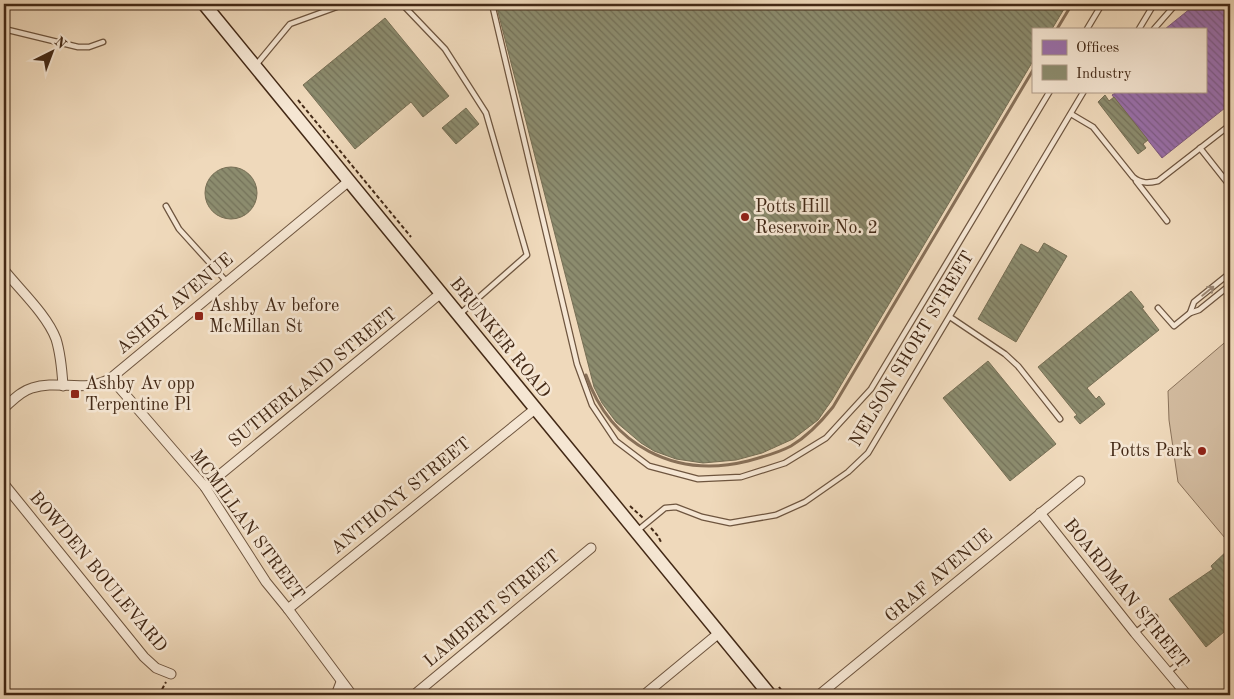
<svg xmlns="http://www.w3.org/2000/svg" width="1234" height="699" font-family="'Old Standard TT',serif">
<defs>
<pattern id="offices-back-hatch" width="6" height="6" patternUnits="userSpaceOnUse" patternTransform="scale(1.25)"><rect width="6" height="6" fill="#9970ab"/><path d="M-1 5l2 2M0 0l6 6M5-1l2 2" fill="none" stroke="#7e5c8a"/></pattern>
<pattern id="industry-back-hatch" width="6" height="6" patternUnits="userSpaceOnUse" patternTransform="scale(1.25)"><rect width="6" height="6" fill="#8c8c6e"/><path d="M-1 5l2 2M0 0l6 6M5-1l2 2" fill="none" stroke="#747259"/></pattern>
</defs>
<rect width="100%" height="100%" fill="#efd9bb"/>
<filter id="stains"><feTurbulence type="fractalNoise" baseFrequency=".004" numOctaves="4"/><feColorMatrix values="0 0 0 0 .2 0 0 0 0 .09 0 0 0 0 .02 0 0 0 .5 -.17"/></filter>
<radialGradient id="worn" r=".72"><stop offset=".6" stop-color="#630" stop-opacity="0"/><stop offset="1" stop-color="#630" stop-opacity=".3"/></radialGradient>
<!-- garden -->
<path fill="#d2bb9f" stroke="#8a725a" d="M1230,338V544L1178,482L1169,420L1168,391Z"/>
<!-- offices -->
<path fill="url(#offices-back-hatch)" stroke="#7f5b7e" d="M1196,4H1230V104L1162,158L1112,95L1118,91H1205V29H1165Z"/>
<!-- industry -->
<g fill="url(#industry-back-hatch)" stroke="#766e54">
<path d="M496,4H1067L1052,29H1033V61L832,400L818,420L793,439L762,453L736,460L703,463L676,459L654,451L641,443L616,422L602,403L594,387Z"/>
<path d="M385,18L449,96L423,117L411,102L355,149L303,85Z"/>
<path d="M1105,95L1109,101L1114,97L1148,140L1143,144L1146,148L1138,154L1098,102Z"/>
<path d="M466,108L479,124L456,144L442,128Z"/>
<circle cx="231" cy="193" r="26"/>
<path d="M1044,243L1067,256L1016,342L978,319L1021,244L1038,253Z"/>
<path d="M1131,291L1144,307L1142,308L1159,330L1087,388L1096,399L1099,396L1105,404L1080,424L1074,417L1077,415L1038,367Z"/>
<path d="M988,361L1056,444L1010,481L943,398Z"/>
<path d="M1230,548V627L1206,647L1169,599L1213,569L1211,566Z"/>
</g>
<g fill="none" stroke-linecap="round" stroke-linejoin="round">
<!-- stream -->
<g stroke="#876f57" stroke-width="3">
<path d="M1057,29L1072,4"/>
<path d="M586,375C611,446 675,479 748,461C763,457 778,453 791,446C808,436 821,422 833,407L1033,70"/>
</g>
<defs>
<g id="lane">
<path d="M112,4L114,6"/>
<path d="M402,4L445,49L486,113L527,255L460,314"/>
<path d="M492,4L577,364L592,405L616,441L649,466L698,479L741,477L785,463L826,438L871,389L1050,91"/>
<path d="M4,29L78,47H89L103,42"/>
<path d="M1087,29L1102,4"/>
<path d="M1139,29L1154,4"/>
<path d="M1154,29L1176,4"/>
<path d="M256,65L290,24L345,4"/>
<path d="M1071,114L1093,127L1133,177C1141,184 1149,183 1158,181L1230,125"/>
<path d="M1200,148L1230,186"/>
<path d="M1136,181L1167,221"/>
<path d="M166,206L179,229L227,282"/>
<path d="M1158,308L1174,326L1190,313L1199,310L1230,285"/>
<path d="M1190,313L1194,302L1230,273"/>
<path d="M950,317L1005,354L1018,366L1060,419"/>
<path d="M637,531L665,508L676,507L702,517L730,523L776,515L805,502L848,472L868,453L1084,91"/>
<path d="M1135,633L1155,617"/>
<path d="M1168,672L1185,659"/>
</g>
<g id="street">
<path d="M4,270C20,290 47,315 56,339C61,355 62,370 63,386"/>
<path d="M111,378L205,487L266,582L288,609L352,695"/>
<path d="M4,408C12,401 21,391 32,388C58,379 86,394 111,378L349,181"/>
<path d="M4,484L144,657L156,668L171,674"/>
<path d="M205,487L441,293"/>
<path d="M1040,513L1135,633L1187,695"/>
<path d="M288,609L535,409"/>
<path d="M336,695L341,682"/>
<path d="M414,695L591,548"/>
<path d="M644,695L719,633"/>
<path d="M819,695L1080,481"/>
</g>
<path id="secondary" d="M204,4L770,695"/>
</defs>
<!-- lane casing -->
<use href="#lane" stroke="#6e553f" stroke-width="7"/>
<!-- street casing -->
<use href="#street" stroke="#6e553f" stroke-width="11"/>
<!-- secondary casing -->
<use href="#secondary" stroke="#432916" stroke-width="15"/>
<!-- path -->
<g stroke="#432916" stroke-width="2" stroke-dasharray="4 2.5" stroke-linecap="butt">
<path d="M298,100L411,237"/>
<path d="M630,506L643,518"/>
<path d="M651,528L658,536L662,544"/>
<path d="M779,687L785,695"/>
<path d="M159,695L166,682"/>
</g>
<!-- lane -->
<use href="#lane" stroke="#f5e6d3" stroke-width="4.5"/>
<!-- street -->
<use href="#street" stroke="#f5e6d3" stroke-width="9"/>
<!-- secondary -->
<use href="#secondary" stroke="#f5e6d3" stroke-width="12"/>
</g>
<!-- one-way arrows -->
<defs><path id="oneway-shaft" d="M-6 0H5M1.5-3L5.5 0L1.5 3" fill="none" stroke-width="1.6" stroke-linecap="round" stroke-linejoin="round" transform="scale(1.25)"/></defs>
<use stroke="#9c8874" href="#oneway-shaft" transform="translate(1208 291) rotate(-39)"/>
<!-- markers -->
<g fill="#8f2418" stroke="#f5e6d3" stroke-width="2">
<circle cx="745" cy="217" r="5"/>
<rect x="194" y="311" width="10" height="10" rx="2.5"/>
<rect x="70" y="389" width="10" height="10" rx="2.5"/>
<circle cx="1202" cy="451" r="5"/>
</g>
<g text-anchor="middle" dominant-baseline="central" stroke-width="5" stroke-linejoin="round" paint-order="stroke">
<!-- poi labels -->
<g font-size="18" fill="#432916" stroke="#f5e6d3" text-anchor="start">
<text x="755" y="207">Potts Hill<tspan x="755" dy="21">Reservoir No. 2</tspan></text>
<text x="209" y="306">Ashby Av before<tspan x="209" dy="21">McMillan St</tspan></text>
<text x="85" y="384">Ashby Av opp<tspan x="85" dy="21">Terpentine Pl</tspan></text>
<text x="1192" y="451" text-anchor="end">Potts Park</text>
</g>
<!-- street labels -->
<g font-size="18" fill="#432916" stroke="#f5e6d3">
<text transform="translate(175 304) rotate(-40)">ASHBY AVENUE</text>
<text transform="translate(500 338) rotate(51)">BRUNKER ROAD</text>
<text transform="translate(912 349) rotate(-59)">NELSON SHORT STREET</text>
<text transform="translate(313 378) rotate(-39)">SUTHERLAND STREET</text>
<text transform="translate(401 496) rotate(-39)">ANTHONY STREET</text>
<text transform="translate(247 525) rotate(54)">MCMILLAN STREET</text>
<text transform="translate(98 572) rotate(50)">BOWDEN BOULEVARD</text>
<text transform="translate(939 576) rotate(-40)">GRAF AVENUE</text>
<text transform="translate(1126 594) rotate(51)">BOARDMAN STREET</text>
<text transform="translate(492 609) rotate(-40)">LAMBERT STREET</text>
</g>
</g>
<!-- margin -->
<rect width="1234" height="699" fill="none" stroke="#efd9bb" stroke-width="20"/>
<rect x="5" y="5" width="1224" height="689" fill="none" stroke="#432916" stroke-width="2.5"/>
<rect x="10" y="10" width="1214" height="679" fill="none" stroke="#432916"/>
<!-- legend -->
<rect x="1032" y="28" width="175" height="65" fill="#f5e6d3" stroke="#ae9a87"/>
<rect x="1042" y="40" width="25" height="15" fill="#9970ab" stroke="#ae9a87"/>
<text x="1076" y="52" font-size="15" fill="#432916">Offices</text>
<rect x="1042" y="65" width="25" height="15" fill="#8c8c6e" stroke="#ae9a87"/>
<text x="1076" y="78" font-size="15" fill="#432916">Industry</text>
<!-- north arrow -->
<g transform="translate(52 52) rotate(42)" stroke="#f5e6d3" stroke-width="4" paint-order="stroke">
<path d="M0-4L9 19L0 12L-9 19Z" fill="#432916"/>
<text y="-8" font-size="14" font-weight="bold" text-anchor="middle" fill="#432916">N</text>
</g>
<rect width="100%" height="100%" filter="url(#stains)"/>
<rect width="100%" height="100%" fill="url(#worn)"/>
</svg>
